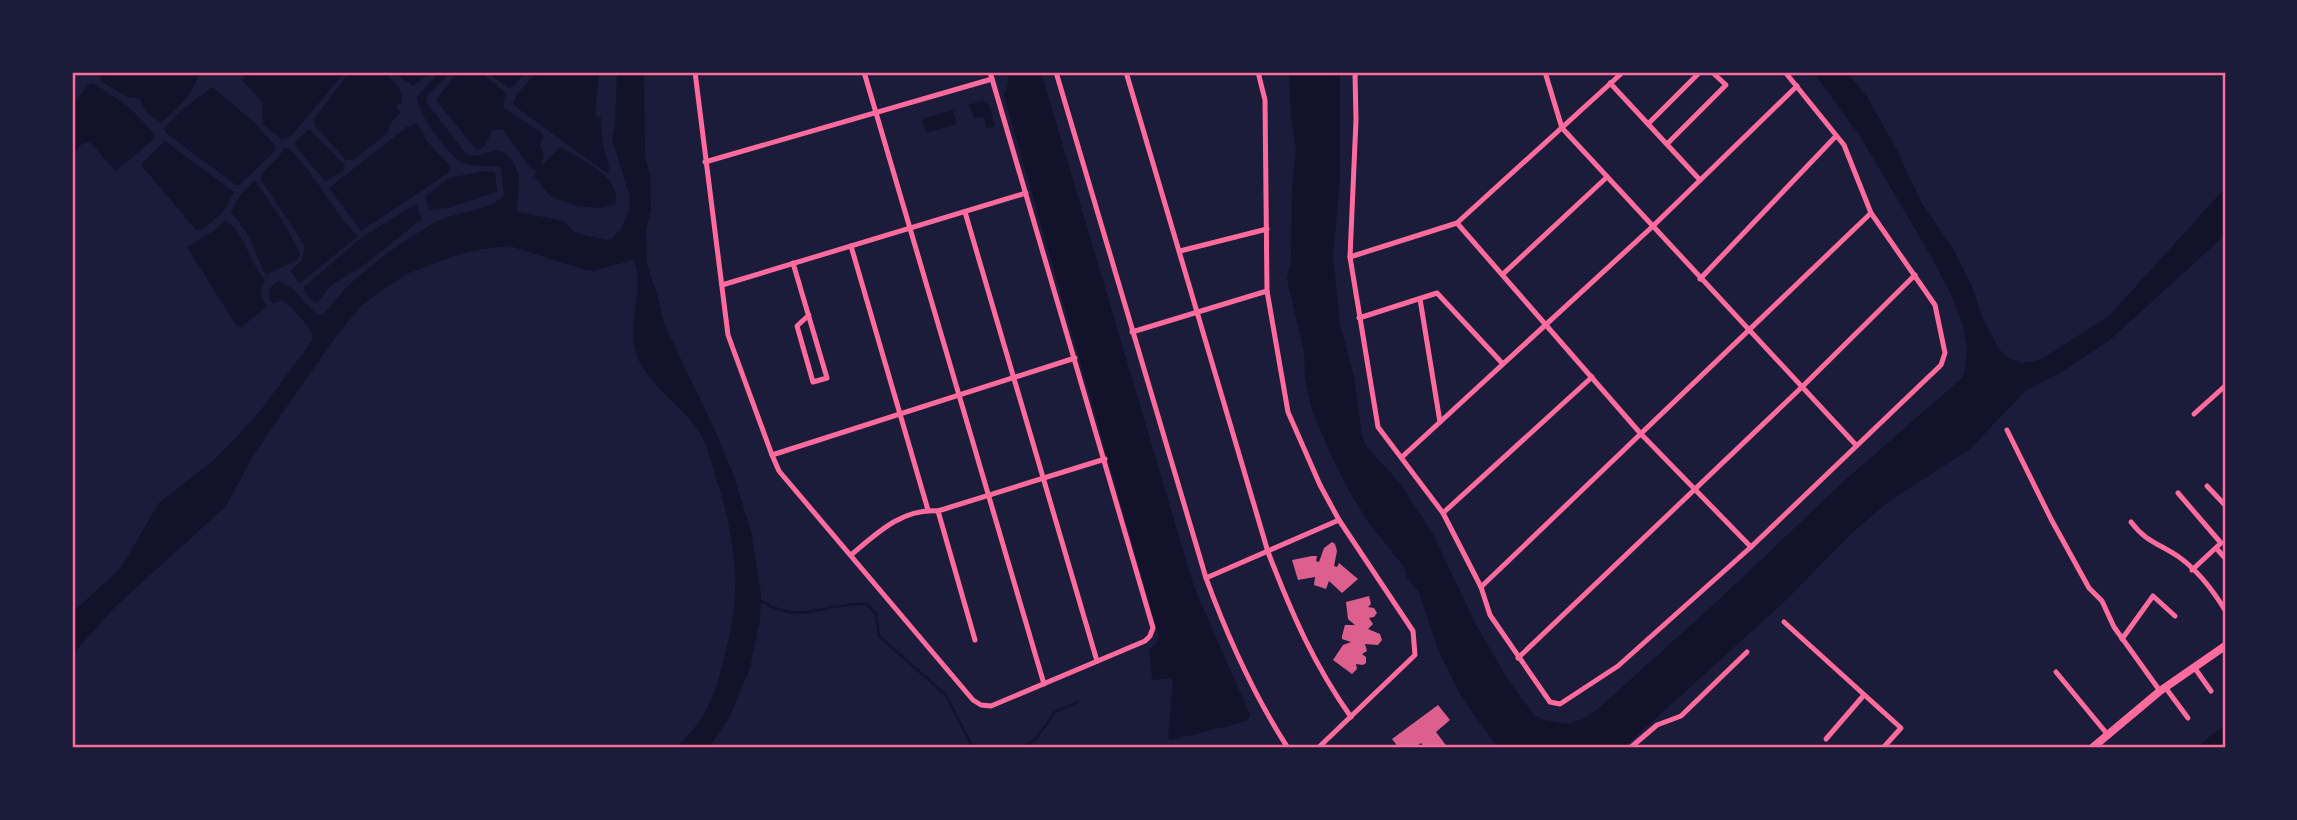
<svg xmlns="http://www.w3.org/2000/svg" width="2297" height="820" font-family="'Source Sans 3',sans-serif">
<rect width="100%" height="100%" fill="#1b1b3a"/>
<!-- water -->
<g fill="#12122b">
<path d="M103,72H198C198,90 175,111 161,123L146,112L140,99L128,97L102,82L100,76Z"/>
<path d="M248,72H345L290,137L281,139L263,124L262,102L242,80Z"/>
<path d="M353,72H384C393,81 403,88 402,102L396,106L400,113L390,124L388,133L353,160H346L314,125V119L344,79Z"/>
<path d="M394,72H431L413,86Z"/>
<path d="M440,72H451L426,97L427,103L466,154C477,158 483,153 494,151C509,148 520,170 519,183C519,194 516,201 517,212L564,221L576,233L607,240L613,238L621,228L629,210L630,197L612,139L615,125L617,72H644L645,155L650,176L651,209L646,229L647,264L659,301L664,324L714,428L734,476L752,535L761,594L760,619L750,668L730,716L709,748H676C686,738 695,728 703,716C722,685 738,608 735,571C733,539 726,508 716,478C712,465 709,449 702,437C686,407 653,390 638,359C624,331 647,281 633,260L594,271L582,269L510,246L484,249L457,255L406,274L362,305L337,335L288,405L252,458L226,506L115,607L72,655V613L121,568L158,504L216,458L257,415L312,341L313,334C307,325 291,305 282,300L272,303C266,294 270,285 279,281L293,289L316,314L322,315C331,307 338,296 347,287C372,263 404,240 434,223C456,211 486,212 504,196L501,167C489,164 475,168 463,163C449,157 415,110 417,96Z"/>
<path d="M460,72H481L506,93L503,103L504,108L542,133L543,137L540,145L544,157L540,167L560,147L563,148C581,160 624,178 615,205L599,208L576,206L550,196L534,176L537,170L531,169L503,130H492L485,146L478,150L475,148L436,100L454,76Z"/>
<path d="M487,72H525L514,86L509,88Z"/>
<path d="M537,72H599L595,115L601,118L602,139L609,168L608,174L513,105L517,94Z"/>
<path d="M1007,72H1041L1194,587L1250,715L1247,721L1176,739L1171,740L1168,737L1173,680L1169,678L1154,680L1152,678L1149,650L1157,643L1159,637L1004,95L1009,82Z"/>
<path d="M1289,72H1340V180L1333,257L1340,324L1354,377L1362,436L1366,446L1400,483L1432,532L1475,623L1507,678L1534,715L1544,720L1567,724L1583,719L1599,708L1723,596L1845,480L1962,378L1965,370L1967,348L1962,322L1951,294L1928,251L1860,136L1813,72H1847L1867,97L1896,148L1921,202L1954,250L1972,287L1984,321L1999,349L2008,358L2021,363L2036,361L2048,355L2109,316L2225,188V235L2111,339L2062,372L2025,391L1970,449L1888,502L1852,533L1782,604L1623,748H1498L1461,696L1437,647L1419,592L1407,578L1405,568L1368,522L1348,489L1331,455L1311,408L1305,378L1304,352L1287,279L1291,260L1292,188L1296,149L1291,119Z"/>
<path d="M90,83L95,84L129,107L152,131L154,136L153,140L117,170L113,169L91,143H83L72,155V105Z"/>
<path d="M212,87L255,123L276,147L274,152L239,185H236L166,133L164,128L183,109Z"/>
<path d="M982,101L989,105L995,126L987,128L984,118L981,117L974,119L969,105Z"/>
<path d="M953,110L957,124L926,133L922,119Z"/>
<path d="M416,123L424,133L425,139L450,166L448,173L361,231L329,188L408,126L409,127Z"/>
<path d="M309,129L345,165L343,171L325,181L295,146L296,141Z"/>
<path d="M165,141L234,192L223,212L201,231L195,229L142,166L143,162Z"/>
<path d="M284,148H288C316,173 330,209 357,235V237L300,283L290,271L302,260L305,246L261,180C263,166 279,161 284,148Z"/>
<path d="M485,171L495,172L497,192L448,208L430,210L425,197L449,178Z"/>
<path d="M255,180C271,204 288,227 300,254L297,260L267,274L264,272L247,233L231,212L241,194Z"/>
<path d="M414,205L417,206L422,219L363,266L330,286L318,302H314L305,293L304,287L362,237Z"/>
<path d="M225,220C246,233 248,262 265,280L260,293L267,307L241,327L236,325L187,247L215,230Z"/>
<path d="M2225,725V748H2195Z"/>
</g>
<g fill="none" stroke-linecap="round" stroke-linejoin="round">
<!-- stream -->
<g stroke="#12122b" stroke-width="2.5">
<path d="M759,600C804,627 821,602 867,604L876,614L879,636L946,695L971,744L980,748"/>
<path d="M1019,748L1035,740L1055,712L1078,702"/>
</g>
</g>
<!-- building -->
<g fill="#dd5f8e">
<path d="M1332,542L1335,544L1337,551L1334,566L1337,567L1339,563L1358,579L1342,593L1329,581L1326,589L1314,585L1315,577L1298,580L1292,560L1312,556H1317L1316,561L1319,562L1324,548Z"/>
<path d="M1369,596L1371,604L1368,607L1374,608L1377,613L1374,617L1369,618L1373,624L1368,629L1380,634L1382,640L1378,645L1365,644L1367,651L1362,654L1366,657V663L1363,665L1356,664L1357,669L1352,674L1333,660L1343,645L1351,642L1342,639V636L1345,625H1355L1348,619L1346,602Z"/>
<path d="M1438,705L1450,720L1436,732L1448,748H1425L1421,743L1414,748H1399L1392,739Z"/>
</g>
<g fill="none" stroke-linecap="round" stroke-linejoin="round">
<!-- minor -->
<g stroke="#ff6b9d" stroke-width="5">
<path d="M695,72L728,335L772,455L779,471L973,700L981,705L991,706L1145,641L1150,636L1153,628L990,72"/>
<path d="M864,72L1044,684"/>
<path d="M1056,72L1206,578C1228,638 1253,694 1288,748"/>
<path d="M1126,72L1268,552C1291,612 1314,665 1351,717"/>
<path d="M1258,72L1265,100L1267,291L1288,412L1320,485L1339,520L1413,631L1415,655L1318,748"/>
<path d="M1355,72L1356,120L1350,257L1378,427L1443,513L1481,587L1490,615L1550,702L1560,704L1618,666L1751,547L1941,365L1945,353L1935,305L1871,213L1844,145L1785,72"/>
<path d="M1545,72L1562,128L1856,445"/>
<path d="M1610,83L1700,180"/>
<path d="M1648,124L1700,72"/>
<path d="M1667,144L1726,85L1712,72"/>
<path d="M705,162L992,79"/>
<path d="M965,212L1097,661"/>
<path d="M1457,223L1641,434L1751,547"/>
<path d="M851,246L928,510"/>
<path d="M1180,251L1267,229"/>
<path d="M1350,257L1457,223L1623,72"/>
<path d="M793,263L827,378L813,382L797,326L809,315"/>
<path d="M1503,274L1607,177"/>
<path d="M1700,279L1836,136"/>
<path d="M722,285L1026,193"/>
<path d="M1420,299L1440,422"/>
<path d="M1359,318L1437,293L1503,364"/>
<path d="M1132,332L1267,291"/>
<path d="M2194,414L2225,386"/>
<path d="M2007,430L2051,519L2089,588L2102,601L2114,627L2160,691"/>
<path d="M772,455L1075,358"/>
<path d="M1402,457L1652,227L1797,86"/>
<path d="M2207,486L2225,505"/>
<path d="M2178,493L2221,543L2192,570"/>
<path d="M938,511L975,640"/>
<path d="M1443,513L1592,377"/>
<path d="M2131,522C2147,543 2159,543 2179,557C2197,570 2214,592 2225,610"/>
<path d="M2216,548L2225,558"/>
<path d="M851,555C876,534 902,508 938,511L1105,459"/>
<path d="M1206,578L1339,520"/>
<path d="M1481,587L1871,213"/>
<path d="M1784,622L1901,728L1883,748"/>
<path d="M2122,639L2153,596L2175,616"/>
<path d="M1518,658L1803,386L1915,275"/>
<path d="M2194,667L2211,691"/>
<path d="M2056,672L2108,735"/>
<path d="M2165,687L2188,718"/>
<path d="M1826,739L1864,695"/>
<path d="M1630,748L1657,725L1681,716L1747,652"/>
</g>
<!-- secondary -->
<path stroke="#ff6b9d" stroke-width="8" d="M2092,748L2160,691L2225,646"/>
</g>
<!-- border -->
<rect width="2297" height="820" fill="none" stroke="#1b1b3a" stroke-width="147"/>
<rect x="74" y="74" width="2150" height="672" fill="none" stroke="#ff6b9d" stroke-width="2.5"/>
</svg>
